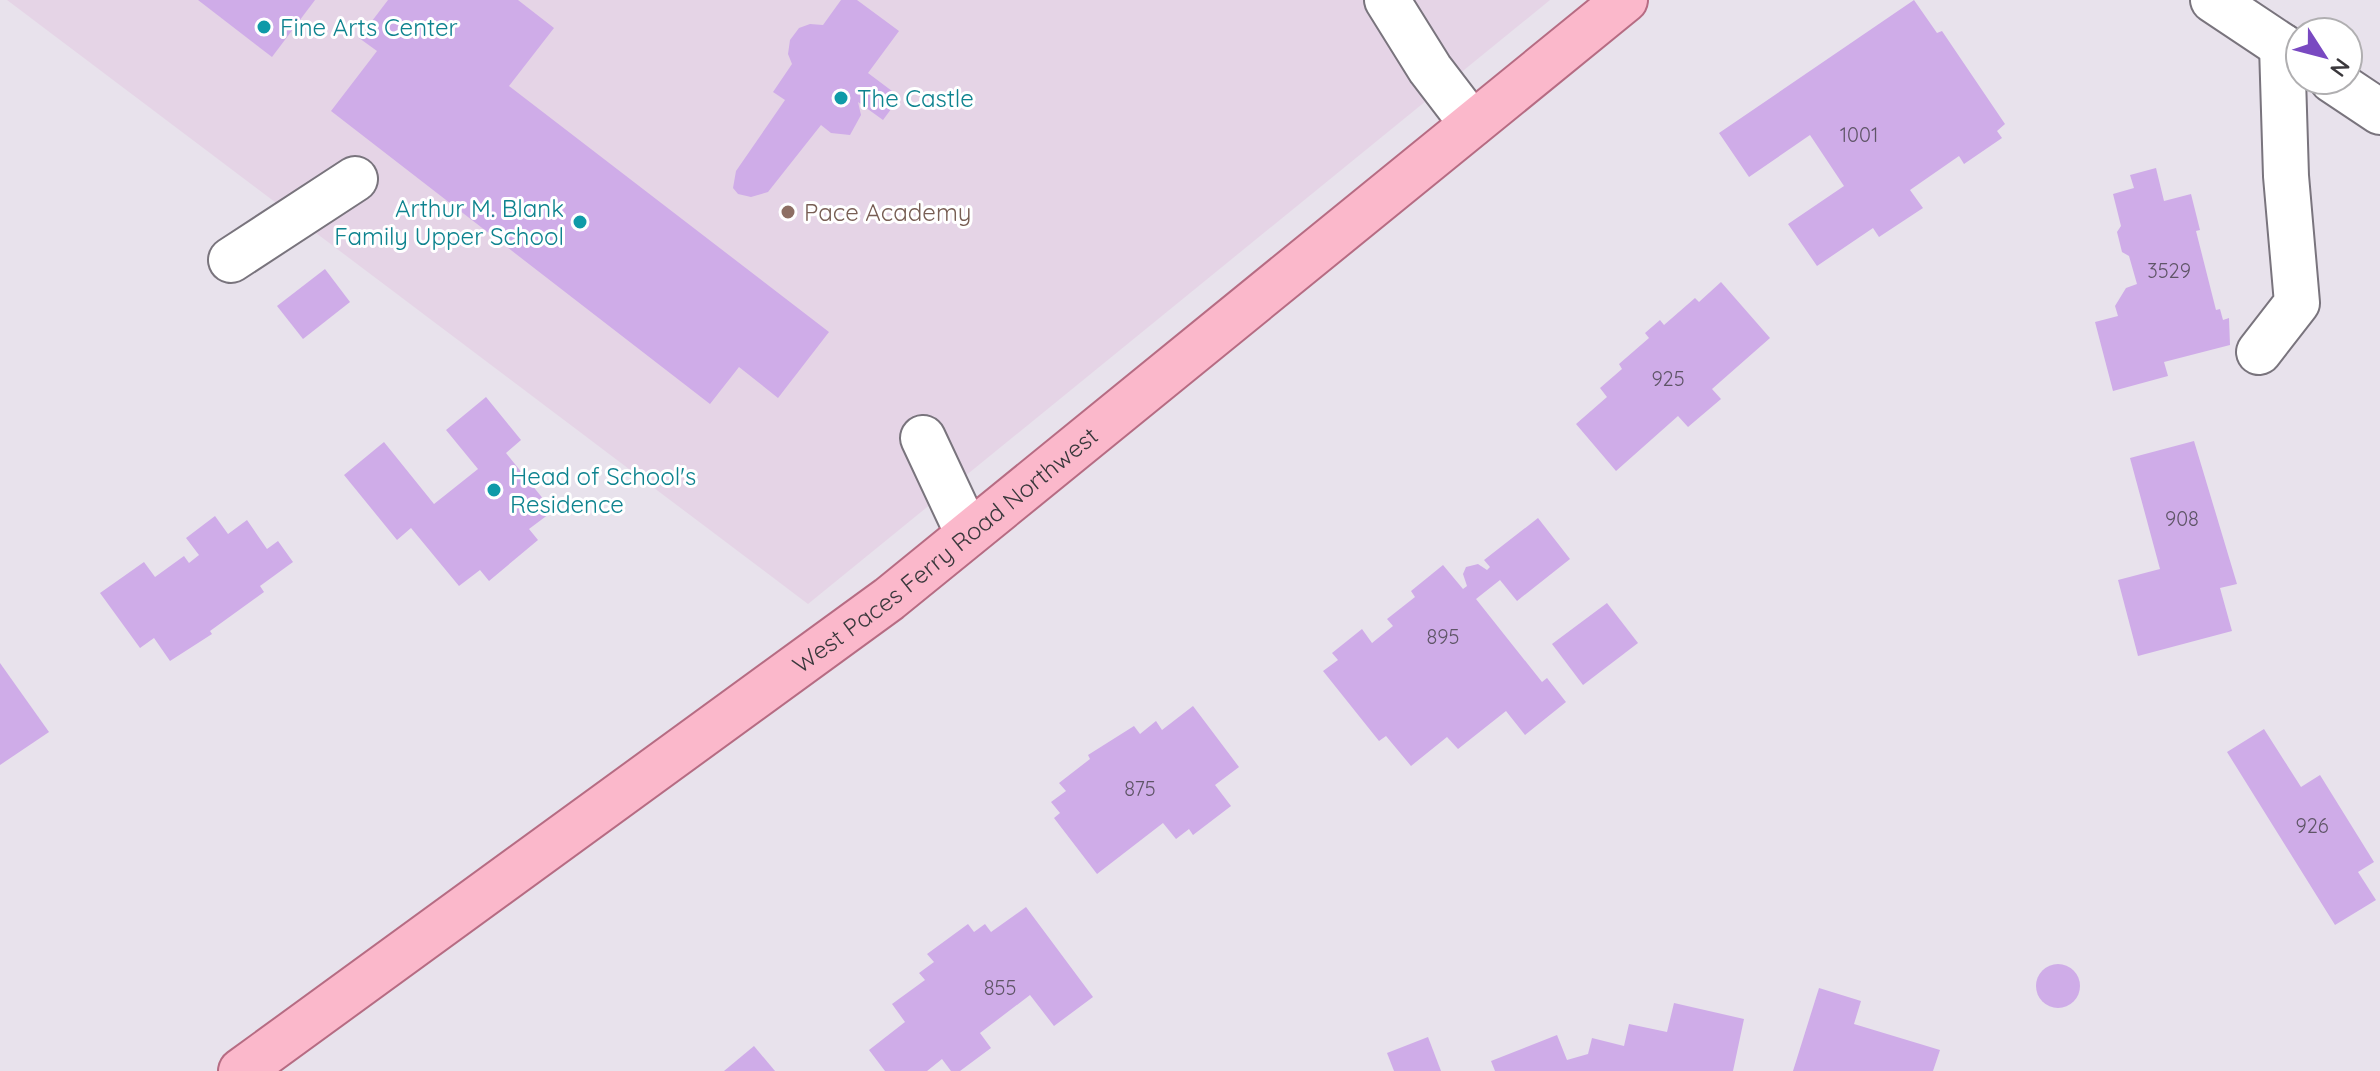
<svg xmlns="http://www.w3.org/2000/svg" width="2380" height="1071" font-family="Quicksand,sans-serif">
<rect width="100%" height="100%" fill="#e8e2ec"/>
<!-- education -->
<path fill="#e5d4e6" d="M7,0H1550L808,604Z"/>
<!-- building -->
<g fill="#cface8">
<path d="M198,0H315L272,57Z"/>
<path d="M388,0H518L554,28L509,86L829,332L778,398L739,367L710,404L331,111L377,51L359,38Z"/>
<path d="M841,0H857L899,31L868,73L900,97L883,120L858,102L861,115L850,135L831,133L821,125L768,192L751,197L738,194L733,188L736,171L785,100L773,92L792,64L788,54L790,40L799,28L810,24L823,25Z"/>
<path d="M1914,0L1937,33L1942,31L2005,124L1997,131L2002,138L1964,164L1959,156L1910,190L1923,208L1879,237L1873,228L1817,266L1788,224L1844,186L1810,135L1749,177L1719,133Z"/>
<path d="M2156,168L2164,201L2191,194L2200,230L2196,231L2216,310L2220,309L2223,320L2229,318L2230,345L2164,362L2168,376L2113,391L2095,322L2118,316L2115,306L2126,288L2137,284L2129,256L2122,252L2117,232L2121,226L2113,194L2134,188L2130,175Z"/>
<path d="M325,269L350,302L303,339L277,306Z"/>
<path d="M1721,282L1770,338L1712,389L1721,399L1688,427L1678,416L1616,471L1576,424L1607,397L1600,388L1622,369L1619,364L1649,338L1645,333L1660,320L1664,325L1695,298L1699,302Z"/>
<path d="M486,397L521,440L506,453L553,511L529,529L538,540L489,581L480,570L459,586L411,528L397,540L344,475L384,442L434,504L478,469L446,430Z"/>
<path d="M2194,441L2237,584L2220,588L2232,631L2138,656L2118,580L2160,569L2130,458Z"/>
<path d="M215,516L228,534L247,520L267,549L278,541L293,562L260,586L264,592L210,631L212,634L170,661L154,638L140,648L100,593L144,562L155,577L184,556L189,563L199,555L186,538Z"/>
<path d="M1538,518L1570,559L1517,601L1500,580L1476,599L1542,682L1547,678L1566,702L1525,735L1506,711L1458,749L1447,737L1411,766L1386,736L1379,741L1323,671L1338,660L1332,653L1362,629L1372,643L1393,626L1387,619L1415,597L1411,591L1443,565L1463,589L1467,586L1463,574L1466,567L1478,564L1487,570L1490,567L1484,560Z"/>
<path d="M1607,603L1638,643L1583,685L1552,644Z"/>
<path d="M0,663L49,732L0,765Z"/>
<path d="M1193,706L1239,767L1215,785L1231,806L1193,835L1189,829L1176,839L1163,823L1097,874L1054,818L1060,813L1051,802L1066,791L1059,783L1090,759L1088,755L1134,726L1140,734L1156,721L1162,730Z"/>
<path d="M2264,729L2301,787L2320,775L2374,862L2358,872L2376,900L2335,925L2227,752Z"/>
<path d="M1026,907L1093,997L1054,1026L1030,995L980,1033L991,1048L960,1071H951L942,1059L927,1071H885L869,1050L905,1022L892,1004L925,980L919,973L934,962L927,954L968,924L974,932L985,924L991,932Z"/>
<circle cx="2058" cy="986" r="22"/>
<path d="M1819,988L1861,1001L1854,1024L1940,1050L1933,1071H1793Z"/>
<path d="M1674,1003L1744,1019L1733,1071H1495L1491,1061L1557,1035L1567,1060L1588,1054L1592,1038L1624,1046L1629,1024L1667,1032Z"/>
<path d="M1428,1037L1441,1071H1394L1387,1053Z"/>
<path d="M754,1046L775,1071H724Z"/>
</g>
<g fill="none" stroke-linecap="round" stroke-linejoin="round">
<defs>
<g id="minor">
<path d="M1387,0L1430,69L1472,124"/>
<path d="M2213,0L2300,58"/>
<path d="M2332,80L2380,112"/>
<path d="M231,260L355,179"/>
<path d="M2259,352L2297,303L2286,176L2282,46"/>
<path d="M923,438L968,534"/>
</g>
<g id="major">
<path id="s1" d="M241,1071L889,599L1625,0"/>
</g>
</defs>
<!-- minor casing -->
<use href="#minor" stroke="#79747d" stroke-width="48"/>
<!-- major casing -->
<use href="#major" stroke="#b66c83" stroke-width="48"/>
<!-- minor -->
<use href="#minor" stroke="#fff" stroke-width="44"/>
<!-- major -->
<use href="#major" stroke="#fbb8cb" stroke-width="44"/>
</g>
<!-- markers -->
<g fill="#0f9aa8" stroke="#fff" stroke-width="3">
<circle cx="264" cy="27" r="8"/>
<circle cx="841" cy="98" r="8"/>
<circle cx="580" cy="222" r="8"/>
<circle cx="494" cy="490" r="8"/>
</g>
<circle fill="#8d6e63" stroke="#fff" stroke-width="3" cx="788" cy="212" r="8"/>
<g text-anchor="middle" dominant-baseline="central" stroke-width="6" stroke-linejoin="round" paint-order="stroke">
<!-- number labels -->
<g font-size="20" fill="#5f5567">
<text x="1859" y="134">1001</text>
<text x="2169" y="270">3529</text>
<text x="1668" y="378">925</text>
<text x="2182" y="518">908</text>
<text x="1443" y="636">895</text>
<text x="1140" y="788">875</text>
<text x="2312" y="825">926</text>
<text x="1000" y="987">855</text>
</g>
<!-- culture labels -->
<g font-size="24" fill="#0d838f" stroke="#fff" text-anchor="start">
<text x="280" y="27">Fine Arts Center</text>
<text x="857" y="98">The Castle</text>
<text x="564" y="208" text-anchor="end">Arthur M. Blank<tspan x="564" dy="28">Family Upper School</tspan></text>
<text x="510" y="476">Head of School's<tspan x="510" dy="28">Residence</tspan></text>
</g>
<!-- education labels -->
<g font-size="24" fill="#785e54" stroke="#fff" text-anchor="start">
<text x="804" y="212">Pace Academy</text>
</g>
<!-- street labels -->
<g font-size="24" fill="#3a383c" stroke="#fff">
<text stroke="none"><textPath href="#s1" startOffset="876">West Paces Ferry Road Northwest</textPath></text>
</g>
</g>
<!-- north arrow -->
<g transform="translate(2324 56) rotate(126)"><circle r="38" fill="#ffffff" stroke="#b0afb1" stroke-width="2"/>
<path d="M0-6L14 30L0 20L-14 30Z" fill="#7949c1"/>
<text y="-12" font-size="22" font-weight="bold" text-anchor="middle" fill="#3a383c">N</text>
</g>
</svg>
